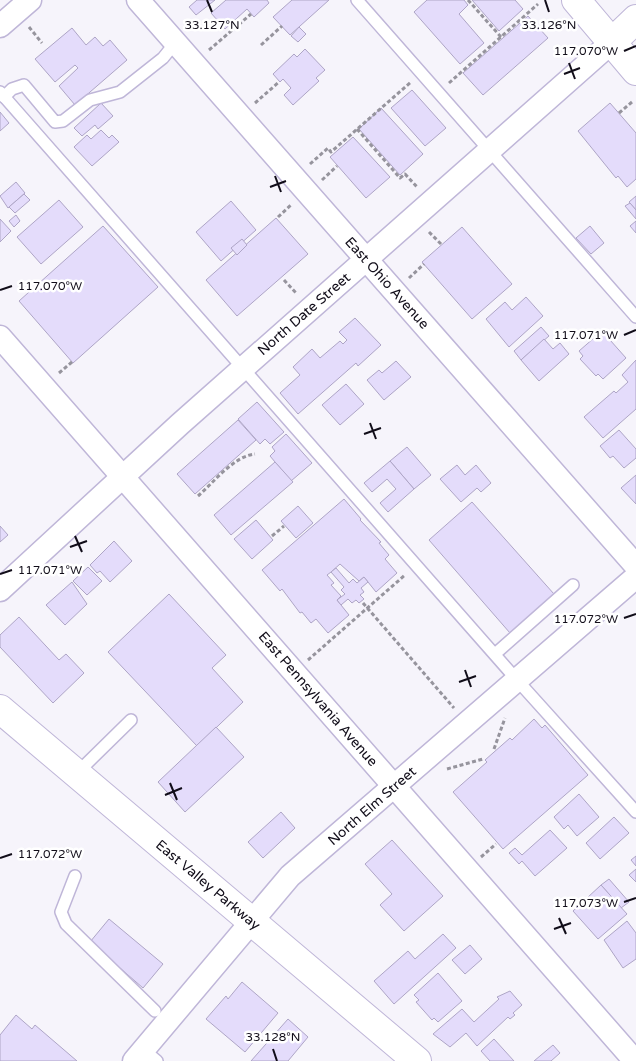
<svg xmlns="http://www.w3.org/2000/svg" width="636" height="1061" font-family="'Varela Round',sans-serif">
<rect width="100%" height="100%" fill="#f6f4fb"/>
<!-- building -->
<g fill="#e4dcfb" stroke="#aea5c6">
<path d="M197,0H215L196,15L189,7Z"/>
<path d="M226,0H267L269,3L254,17L247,9L225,29L211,13Z"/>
<path d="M292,0H329L290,35L273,17Z"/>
<path d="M427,0H464L468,5L459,14L484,43L460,64L414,12Z"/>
<path d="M472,0H515L523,9L499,31Z"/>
<path d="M528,16L548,38L483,95L463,73Z"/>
<path d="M299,27L306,34L298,42L291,36Z"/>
<path d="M72,28L86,45L95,37L103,46L110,40L127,60L75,105L59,86L78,68L75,65L55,82L35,59Z"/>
<path d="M305,49L325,70L316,78L319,81L293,105L284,95L291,88L283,79L280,82L273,74L294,54L297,57Z"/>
<path d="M412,90L446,128L425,146L391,108Z"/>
<path d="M101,103L113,116L98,129L95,125L82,136L74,128Z"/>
<path d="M610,103L636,133V179L627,187L618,176L616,178L578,131Z"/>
<path d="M381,108L423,154L400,175L359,129Z"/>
<path d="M0,112L9,123L0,131Z"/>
<path d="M101,130L109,138L112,135L119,142L92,166L74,147L87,135L91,139Z"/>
<path d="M353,137L390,177L366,198L330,157Z"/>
<path d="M16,182L25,193L8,208L0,196Z"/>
<path d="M24,194L30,200L15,213L9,207Z"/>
<path d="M636,196V210L629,202Z"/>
<path d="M59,200L83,227L41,264L17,237Z"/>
<path d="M231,201L256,230L221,261L196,232Z"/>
<path d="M630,203L636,210V219L625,206Z"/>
<path d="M16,215L20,221L14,227L9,221Z"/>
<path d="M276,218L308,254L237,316L206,280Z"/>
<path d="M0,219L11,231L0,242Z"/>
<path d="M636,221V233L630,226Z"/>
<path d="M103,226L158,287L73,363L19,301Z"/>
<path d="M590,226L604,243L591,254L576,238Z"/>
<path d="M462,227L512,284L472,319L422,262Z"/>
<path d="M242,239L247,245L237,255L231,248Z"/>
<path d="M526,297L543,316L509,347L486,319L505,302L512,310Z"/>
<path d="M355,318L381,345L358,366L356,363L298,414L280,393L300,375L293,367L312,349L320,358L340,341L343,344L347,340L339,332Z"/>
<path d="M541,327L549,336L521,360L514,351Z"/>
<path d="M602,331L626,358L603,379L598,374L596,376L580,359L583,356L579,351Z"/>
<path d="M544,339L553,349L560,343L569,354L539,381L521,360Z"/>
<path d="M636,360V409L603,438L584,417L614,391L616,393L628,382L622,375Z"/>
<path d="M396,361L411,377L384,400L367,380L379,370L382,373Z"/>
<path d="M346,384L364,404L340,425L322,405Z"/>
<path d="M257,402L284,432L270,444L265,439L260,444L238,419Z"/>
<path d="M238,420L256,440L195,494L177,474Z"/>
<path d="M619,430L636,449V458L624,468L613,456L610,458L600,446Z"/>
<path d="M286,434L312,463L291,481L270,456L275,451L272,447Z"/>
<path d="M407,447L431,475L414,489L390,461Z"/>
<path d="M390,461L414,489L388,512L380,503L396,489L387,479L372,492L364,483Z"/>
<path d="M275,462L293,482L231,535L214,515Z"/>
<path d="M457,465L465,475L476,465L491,483L481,492L477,488L461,502L440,479Z"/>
<path d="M636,475V504L621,488Z"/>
<path d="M344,499L361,519L360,520L381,542L379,543L389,555L385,559L397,573L376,592L364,577L359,581L340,564L331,572L327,575L334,583L331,585L341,596L337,600L349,615L328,633L316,619L311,623L302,612L300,613L282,589L280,591L262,570Z"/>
<path d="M472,502L554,594L510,633L429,540Z"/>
<path d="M298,506L313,523L296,538L281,521Z"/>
<path d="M256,520L273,540L252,559L234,539Z"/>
<path d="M0,526L8,535L0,542Z"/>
<path d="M114,541L132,561L110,582L100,571L97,573L90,565Z"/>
<path d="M88,567L102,581L87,595L73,581Z"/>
<path d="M336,568L349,583L353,579L357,583L364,577L368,582L361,588L364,592L360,595L364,599L359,603L356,600L352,603L348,599L341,605L337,600L345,594L341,590L344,587L331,572Z"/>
<path d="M72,582L87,604L65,625L46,605Z"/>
<path d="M169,594L226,655L212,668L243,702L197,746L108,652Z"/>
<path d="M19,617L59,660L66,654L84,673L53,703L0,647V635Z"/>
<path d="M534,719L542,728L545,725L588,775L503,849L453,792L487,762L485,760L510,738L512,740Z"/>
<path d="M216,727L244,757L185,812L158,782Z"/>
<path d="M579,794L599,817L577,836L568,825L564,829L554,817Z"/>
<path d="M281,812L295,828L263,858L248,842Z"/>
<path d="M614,817L629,833L600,859L586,843Z"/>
<path d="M550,830L567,848L535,876L522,861L519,864L509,853L515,848L522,855Z"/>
<path d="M392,840L443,896L404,931L380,905L392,894L365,864Z"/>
<path d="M636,856V866L631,860Z"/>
<path d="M636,869V882L629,875Z"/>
<path d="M609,879L629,902L621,908L601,885Z"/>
<path d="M601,885L627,914L598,939L573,911Z"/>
<path d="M109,919L163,964L143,988L90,942Z"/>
<path d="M627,921L636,933V959L623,968L604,940Z"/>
<path d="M443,934L456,948L394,1004L374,981L408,951L415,959Z"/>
<path d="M470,945L482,959L465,974L452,960Z"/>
<path d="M438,973L462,1001L438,1022L434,1018L432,1020L416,1002L419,1000L414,995Z"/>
<path d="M242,982L278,1013L245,1052L206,1019L226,996L228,999Z"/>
<path d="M510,991L522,1005L513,1013L515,1015L510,1019L508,1017L477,1046L466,1033L450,1047L433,1034L462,1009L474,1022L499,999L497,997Z"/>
<path d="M16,1015L32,1029L35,1025L77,1061H0V1035Z"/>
<path d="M288,1019L308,1037L288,1061H251Z"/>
<path d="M494,1039L514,1061H490L481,1051Z"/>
<path d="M553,1045L560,1053L551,1061H534Z"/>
</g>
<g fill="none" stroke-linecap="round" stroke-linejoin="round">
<defs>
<g id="lane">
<path d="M357,0L636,317"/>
<path d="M0,92L517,680L636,812"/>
<path d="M4,97L12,89L24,85L55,122L63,121L90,100L120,92L163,58L175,43"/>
<path d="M495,654L573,585"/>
<path d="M76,774L131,720"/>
<path d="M75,876L61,912L66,924L155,1011"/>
<path d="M144,1050L157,1061"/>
</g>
<g id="street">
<path d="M138,0L636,566"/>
<path d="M0,26L30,0"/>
<path d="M0,337L635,1061"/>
<path d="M0,590L180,424L612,42"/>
<path d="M134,1061L290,876L636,577"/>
</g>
<path id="secondary" d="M612,42L636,19"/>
<g id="primary">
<path d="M576,0L636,71"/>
<path d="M0,709L417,1061"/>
</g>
</defs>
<!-- lane casing -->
<use href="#lane" stroke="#bfb6d8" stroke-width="14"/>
<!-- street casing -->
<use href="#street" stroke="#bfb6d8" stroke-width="25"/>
<!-- secondary casing -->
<use href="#secondary" stroke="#bfb6d8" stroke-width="30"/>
<!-- primary casing -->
<use href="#primary" stroke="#bfb6d8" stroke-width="30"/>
<!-- path -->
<g stroke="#96949d" stroke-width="3" stroke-dasharray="4 2.5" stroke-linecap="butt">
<path d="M468,0L501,37"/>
<path d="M29,27L42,43"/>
<path d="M261,45L282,26"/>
<path d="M209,50L251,14"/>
<path d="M449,83L538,4"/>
<path d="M255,103L279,82"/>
<path d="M619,113L632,102"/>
<path d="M357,129L400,178L405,174L418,188"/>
<path d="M310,164L328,148L331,152L411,82"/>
<path d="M322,180L337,166"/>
<path d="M278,217L291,205"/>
<path d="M429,232L442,245"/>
<path d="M409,278L424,264"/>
<path d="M284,280L297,294"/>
<path d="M59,373L72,362"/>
<path d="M198,496C214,482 234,456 255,454"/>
<path d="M272,536L284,526"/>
<path d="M363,603L454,708"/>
<path d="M308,660L405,575"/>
<path d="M494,749L505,718"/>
<path d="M447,769L483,759"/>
<path d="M481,857L496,844"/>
</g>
<!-- lane -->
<use href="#lane" stroke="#fff" stroke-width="11"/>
<!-- street -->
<use href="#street" stroke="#fff" stroke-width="22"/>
<!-- secondary -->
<use href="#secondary" stroke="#fff" stroke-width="28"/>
<!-- primary -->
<use href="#primary" stroke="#fff" stroke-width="28"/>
</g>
<!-- ticks -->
<path fill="none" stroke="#110d19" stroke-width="2" d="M207,0L212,12M545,0L549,12M624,51L636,46M569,63L575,79M564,74L580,68M275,176L281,192M270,187L286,181M0,290L12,286M624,335L636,330M370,423L376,439M364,434L381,428M75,536L82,552M70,547L87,541M0,574L12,570M624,618L636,614M465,670L471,687M459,682L476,676M170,783L177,800M165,795L182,788M0,858L12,854M624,902L636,898M559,918L566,934M554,929L571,923M273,1049L277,1061"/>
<g text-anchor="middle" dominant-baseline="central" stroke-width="5" stroke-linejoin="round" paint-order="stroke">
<!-- street labels -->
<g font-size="14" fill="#110d19" stroke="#fff">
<text transform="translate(387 283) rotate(48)">East Ohio Avenue</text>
<text transform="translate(304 314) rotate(-41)">North Date Street</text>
<text transform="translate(318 699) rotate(49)">East Pennsylvania Avenue</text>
<text transform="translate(372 806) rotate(-41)">North Elm Street</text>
<text transform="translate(208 885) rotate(40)">East Valley Parkway</text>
</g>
</g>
<g font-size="12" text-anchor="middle" fill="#110d19" stroke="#fff" stroke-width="5" stroke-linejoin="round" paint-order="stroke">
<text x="212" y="29">33.127°N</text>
<text x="549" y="29">33.126°N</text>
<text x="586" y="55">117.070°W</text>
<text x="50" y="290">117.070°W</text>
<text x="586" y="339">117.071°W</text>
<text x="50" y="574">117.071°W</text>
<text x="586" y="623">117.072°W</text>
<text x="50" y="858">117.072°W</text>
<text x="586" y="907">117.073°W</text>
<text x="273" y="1041">33.128°N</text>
</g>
</svg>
